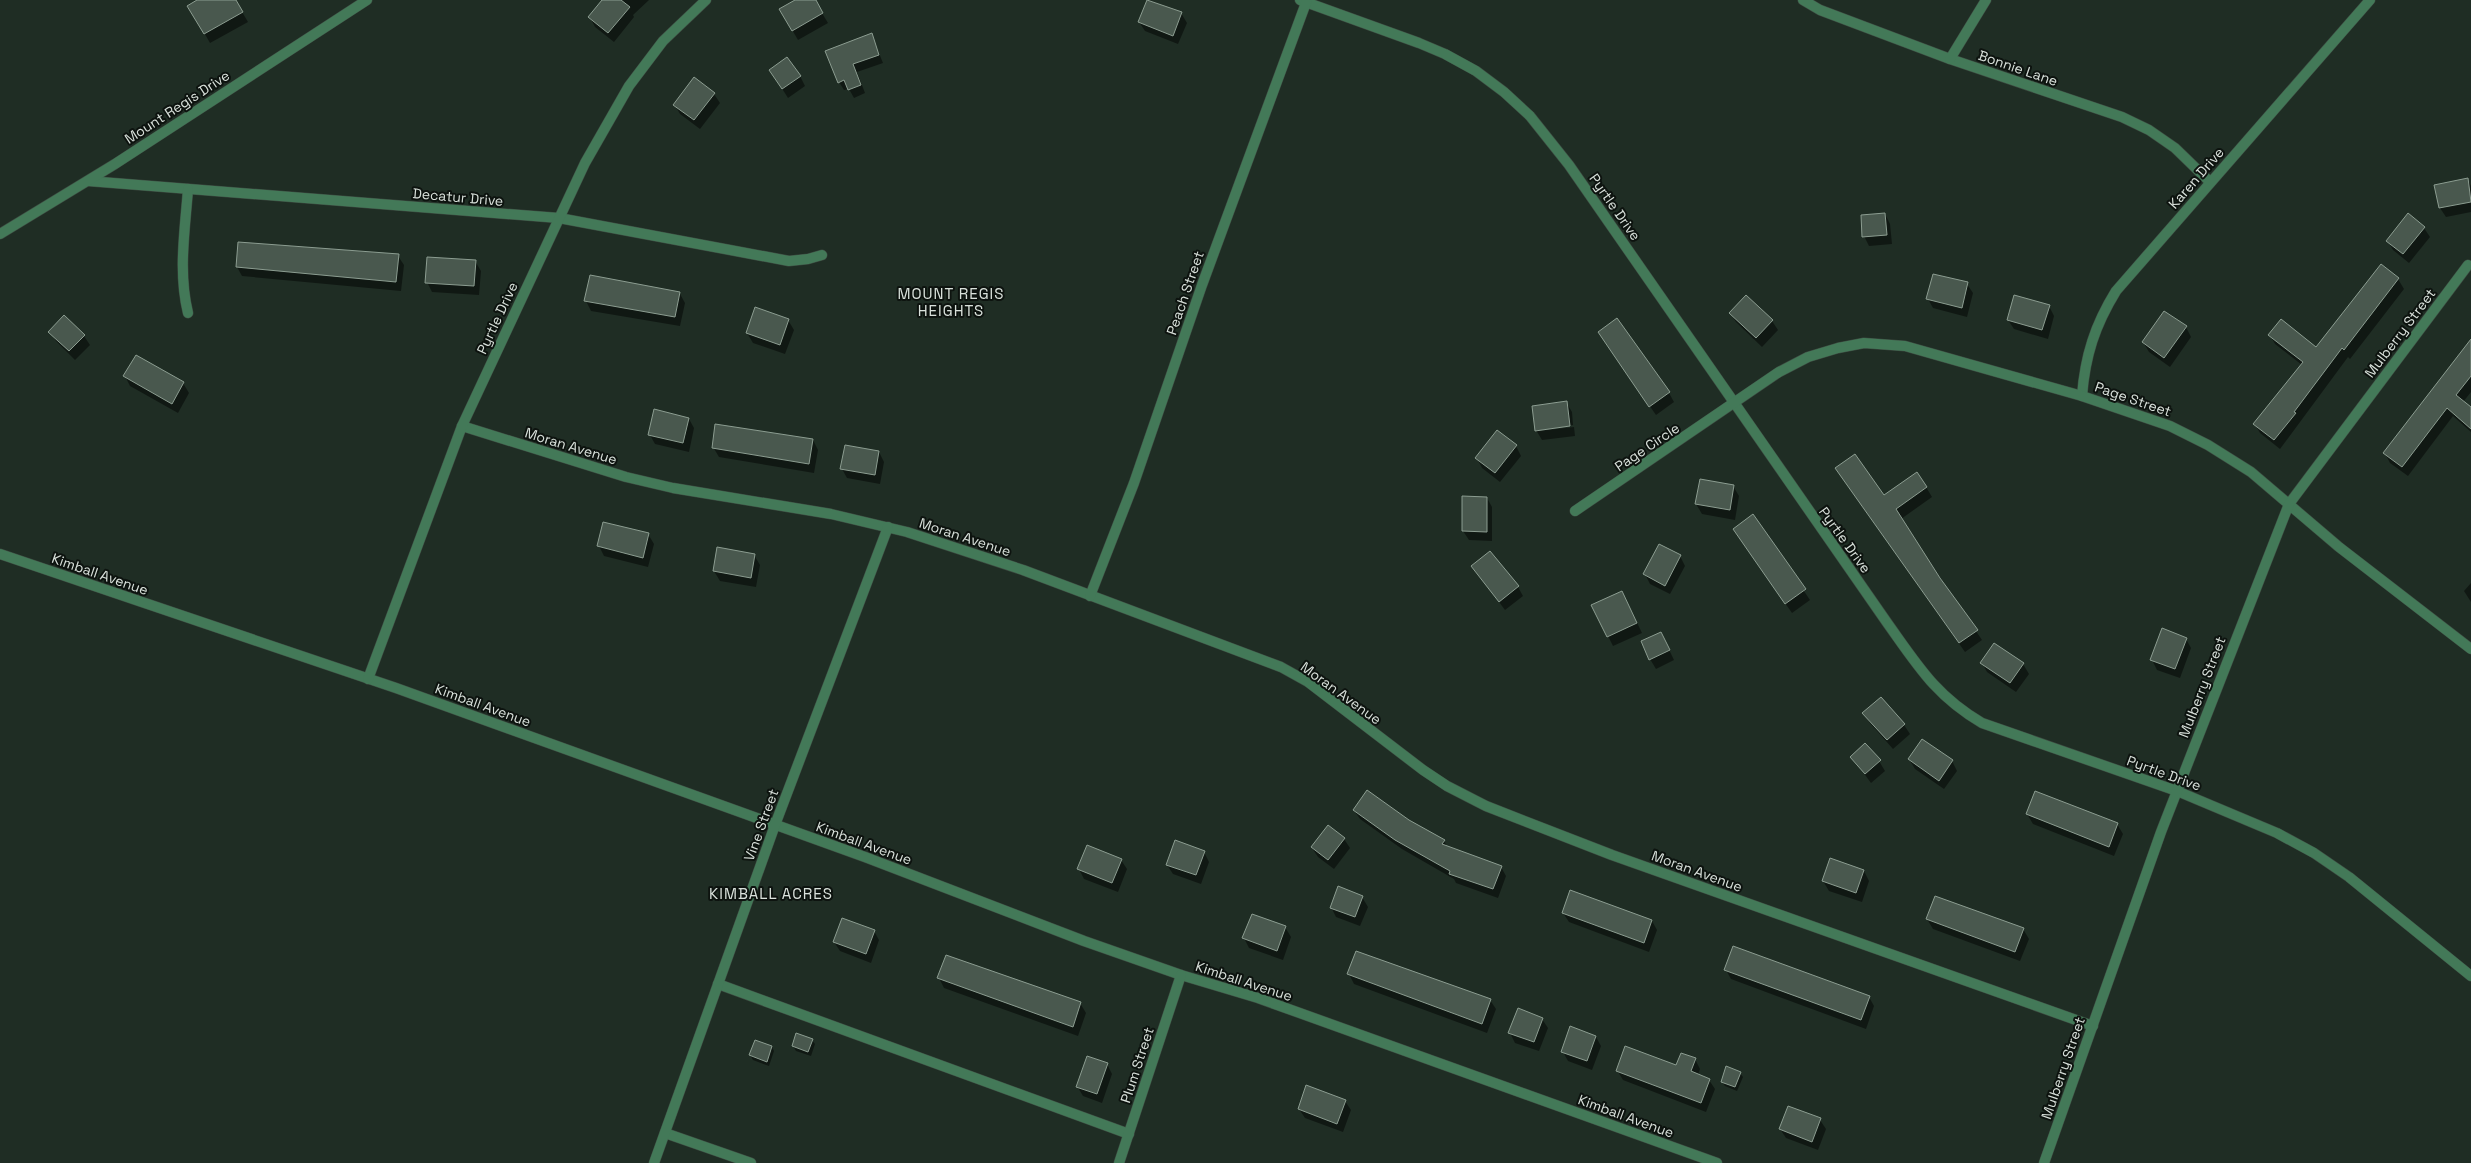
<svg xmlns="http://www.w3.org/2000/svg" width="2471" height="1163" font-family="'Space Grotesk',sans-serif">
<rect width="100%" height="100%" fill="#1f2d24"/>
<!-- shadow -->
<g fill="#0007">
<path d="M200,0H235L248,22L210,43L189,6Z"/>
<path d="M604,0H649L633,15L634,17L614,42L595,27L590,17Z"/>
<path d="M797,0H814L828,23L798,40L780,9Z"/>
<path d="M1148,0L1181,13L1187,23L1178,44L1145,31L1139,22Z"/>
<path d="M871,34L883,63L857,72L865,93L854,98L849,89L844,90L839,82Z"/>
<path d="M771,71L800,76L805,86L788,98Z"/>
<path d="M714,94L720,103L700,129L680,114L675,105Z"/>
<path d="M2468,180L2471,186V212L2446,217L2440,208Z"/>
<path d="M1885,214L1890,224L1892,244L1869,246L1864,236Z"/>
<path d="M2424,228L2430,237L2409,263L2393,250L2388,241Z"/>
<path d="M398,256L404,265L401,291L242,276L237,267Z"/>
<path d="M475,261L481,271L479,295L432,292L427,282Z"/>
<path d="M2398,279L2404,289L2350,359L2348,357L2280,449L2260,433L2255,424L2302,365L2275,344L2270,335L2317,348Z"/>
<path d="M1967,284L1973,293L1967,317L1933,308L1928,299Z"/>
<path d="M680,294L685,303L680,326L591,311L586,301Z"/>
<path d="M1746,296L1772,321L1778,330L1762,347L1736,322L1730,313Z"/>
<path d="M2049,306L2054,316L2048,339L2014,329L2008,320Z"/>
<path d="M788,320L794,330L785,354L753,343L747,333Z"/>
<path d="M2186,327L2191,337L2170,367L2149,352L2143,342Z"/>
<path d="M50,332L84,336L90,345L75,360L56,341Z"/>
<path d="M2471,341V392L2463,402L2471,409V432L2453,416L2408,476L2390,463L2385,453Z"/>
<path d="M1605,342L1669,393L1674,402L1656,415Z"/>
<path d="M125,376L183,383L189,393L178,413L130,386Z"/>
<path d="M1566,402L1572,412L1573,425L1538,429V431L1574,427L1575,436L1542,440L1536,430Z"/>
<path d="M689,419L694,428L689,452L655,444L650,435Z"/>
<path d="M813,440L818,450L814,473L719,457L713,447Z"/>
<path d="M1516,446L1521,456L1500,482L1482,468L1477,458Z"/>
<path d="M879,452L884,462L880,484L847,478L842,469Z"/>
<path d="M1842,478L1884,497L1926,487L1932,497L1901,519L1982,640L1965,652Z"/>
<path d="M1733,486L1739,496L1735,520L1702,514L1696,504Z"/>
<path d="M1487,498L1492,507V541L1469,540L1463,531Z"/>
<path d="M1753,516L1810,600L1792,613L1734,530Z"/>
<path d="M648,534L654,544L648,567L604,556L599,546Z"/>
<path d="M754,555L760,565L756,587L720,581L714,571Z"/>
<path d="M1680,556L1685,566L1670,594L1650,584L1645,574Z"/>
<path d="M1473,567L1518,587L1523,596L1505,610Z"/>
<path d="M2471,583V602L2464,591Z"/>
<path d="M1627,602L1642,633L1613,646L1593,606Z"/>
<path d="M1661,633L1674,660L1656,669L1650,659Z"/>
<path d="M2186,639L2191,648L2180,678L2157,670L2152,660Z"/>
<path d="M1982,663L2023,664L2029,674L2016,692L1987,672Z"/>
<path d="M1881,698L1904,725L1910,734L1893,749L1870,723L1864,713Z"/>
<path d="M1852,757L1879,761L1885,771L1871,783Z"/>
<path d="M1909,759L1952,761L1957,771L1944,789L1915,769Z"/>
<path d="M1354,810L1409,821L1444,841L1448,848L1501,867L1506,876L1498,898L1456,883L1454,879L1402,849L1360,819Z"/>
<path d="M2027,814L2117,824L2123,834L2114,856L2033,824Z"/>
<path d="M1344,839L1350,848L1334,869L1318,857L1312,848Z"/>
<path d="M1204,852L1209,862L1201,884L1173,874L1167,865Z"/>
<path d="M1121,860L1127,869L1118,892L1084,879L1079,869Z"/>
<path d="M1864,871L1869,881L1862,902L1829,891L1823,881Z"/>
<path d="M1362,897L1368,907L1360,926L1336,917L1331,907Z"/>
<path d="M1563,913L1652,921L1657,930L1649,952L1569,922Z"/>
<path d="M1927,919L2023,929L2029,939L2020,961L1933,929Z"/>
<path d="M1285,927L1291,937L1283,960L1249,948L1244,938Z"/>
<path d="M874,931L879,940L871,963L840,951L834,942Z"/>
<path d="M1726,970L1869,997L1874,1006L1866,1029L1731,979Z"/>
<path d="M1349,974L1490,1000L1496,1009L1487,1033L1354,984Z"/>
<path d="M939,978L1080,1003L1086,1013L1078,1036L944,988Z"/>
<path d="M1542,1019L1548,1028L1539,1051L1515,1043L1510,1033Z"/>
<path d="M1596,1037L1601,1046L1592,1070L1568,1061L1563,1052Z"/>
<path d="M812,1040L815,1044L811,1056L796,1051L793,1046Z"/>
<path d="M772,1047L774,1051L769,1066L753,1060L750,1055Z"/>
<path d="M1695,1059L1700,1069L1698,1075L1709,1080L1715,1089L1706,1112L1623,1080L1617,1070L1677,1066Z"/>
<path d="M1107,1064L1112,1074L1102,1103L1083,1096L1077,1086Z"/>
<path d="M1740,1073L1743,1077L1737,1091L1725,1086L1722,1082Z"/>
<path d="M1345,1101L1351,1110L1343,1132L1305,1118L1299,1109Z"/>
<path d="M1820,1120L1826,1129L1818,1150L1786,1138L1780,1129Z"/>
</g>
<!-- building -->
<g fill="#49584e" stroke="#8c9d91">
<path d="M197,0H236L243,12L204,34L187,6Z"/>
<path d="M602,0H621L630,7L608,33L588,17Z"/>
<path d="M795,0H816L823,13L792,31L779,9Z"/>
<path d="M1147,0L1182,12L1173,36L1138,22Z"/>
<path d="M872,33L879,55L853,64L861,85L848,90L844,80L838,83L825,51Z"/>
<path d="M787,57L801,76L782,89L769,70Z"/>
<path d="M694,77L715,93L694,120L673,105Z"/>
<path d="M2468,178L2471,202L2439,208L2434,185Z"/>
<path d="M1885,213L1887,235L1862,237L1861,215Z"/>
<path d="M2408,213L2425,227L2403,254L2386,241Z"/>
<path d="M238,242L399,254L396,282L236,267Z"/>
<path d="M427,257L476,260L474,286L425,283Z"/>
<path d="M2381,264L2399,278L2344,350L2342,348L2294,412L2296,413L2274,440L2253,424L2303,362L2268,335L2281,319L2316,347Z"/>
<path d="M1933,274L1968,282L1962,308L1926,299Z"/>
<path d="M590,275L680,292L675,317L584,301Z"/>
<path d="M1746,295L1773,320L1756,338L1729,313Z"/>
<path d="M2014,295L2050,305L2042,330L2007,320Z"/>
<path d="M755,307L789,319L780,345L746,333Z"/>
<path d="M2164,311L2187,326L2164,358L2142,342Z"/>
<path d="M64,315L85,335L69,351L48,332Z"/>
<path d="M1617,318L1670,392L1649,407L1598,332Z"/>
<path d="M2471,339V376L2456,395L2471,407V429L2447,408L2402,467L2383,453Z"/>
<path d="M136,355L184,382L172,404L123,376Z"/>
<path d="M1567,401L1570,426L1535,431L1532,406Z"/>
<path d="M654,409L689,418L683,443L648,435Z"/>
<path d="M715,424L813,439L809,464L712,448Z"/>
<path d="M1497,430L1517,445L1495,473L1475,458Z"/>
<path d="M845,445L879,451L875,475L840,469Z"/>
<path d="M1855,454L1884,495L1917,472L1927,487L1896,509L1940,578L1978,630L1959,643L1835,468Z"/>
<path d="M1700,479L1734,485L1730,510L1695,504Z"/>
<path d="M1462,496L1487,497V532L1462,531Z"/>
<path d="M1753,514L1806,589L1785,604L1733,529Z"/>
<path d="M603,522L649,533L643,558L597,546Z"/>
<path d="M1659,544L1681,555L1665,586L1643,574Z"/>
<path d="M717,547L755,554L751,578L713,571Z"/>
<path d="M1490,551L1519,586L1499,602L1471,566Z"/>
<path d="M1622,591L1637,623L1607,637L1591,605Z"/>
<path d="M2162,628L2187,638L2175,669L2150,660Z"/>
<path d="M1661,632L1670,650L1649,660L1641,641Z"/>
<path d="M1994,643L2024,663L2010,683L1980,663Z"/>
<path d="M1881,697L1905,724L1887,740L1862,713Z"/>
<path d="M1922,739L1953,760L1939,781L1908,759Z"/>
<path d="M1865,743L1881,760L1865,774L1850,757Z"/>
<path d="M1367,790L1409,820L1445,840L1442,844L1502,866L1493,889L1449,874L1450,871L1395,840L1353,810Z"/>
<path d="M2035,791L2118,823L2109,847L2026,814Z"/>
<path d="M1328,825L1345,838L1328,860L1311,847Z"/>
<path d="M1175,840L1205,851L1196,875L1166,865Z"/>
<path d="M1087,845L1122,859L1112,883L1077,869Z"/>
<path d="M1830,858L1864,870L1856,893L1822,881Z"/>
<path d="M1338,886L1363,896L1355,917L1330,908Z"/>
<path d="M1570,890L1652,920L1644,943L1562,913Z"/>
<path d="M1935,896L2024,928L2015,952L1926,919Z"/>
<path d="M1252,914L1286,926L1277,951L1242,938Z"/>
<path d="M842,918L875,930L866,954L833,942Z"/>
<path d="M1733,946L1870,996L1861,1020L1724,970Z"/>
<path d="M1356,951L1491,999L1482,1024L1347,974Z"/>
<path d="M946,955L1081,1002L1073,1027L937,978Z"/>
<path d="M1518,1008L1543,1018L1534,1042L1508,1033Z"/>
<path d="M1570,1026L1596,1036L1587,1061L1561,1052Z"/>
<path d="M796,1033L813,1039L808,1052L792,1046Z"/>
<path d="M755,1040L772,1046L767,1062L749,1055Z"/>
<path d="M1625,1046L1676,1065L1681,1053L1696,1058L1691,1071L1710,1079L1701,1103L1616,1071Z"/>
<path d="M1087,1056L1108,1063L1097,1094L1076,1087Z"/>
<path d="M1726,1066L1741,1072L1735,1087L1721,1082Z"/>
<path d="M1306,1085L1346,1100L1337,1124L1298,1109Z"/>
<path d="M1788,1106L1821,1118L1812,1142L1779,1129Z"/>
</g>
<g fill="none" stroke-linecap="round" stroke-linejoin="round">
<defs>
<path id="service" d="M718,984L1129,1134"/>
<g id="minor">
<path d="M1300,0L1419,43L1445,54L1476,71L1504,92L1530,116L1569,165L1888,624C1918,666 1936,696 1982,723L2177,791L2277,833L2314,853L2349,877L2471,976"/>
<path d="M1803,0L1820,10L1950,59L2122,117L2149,130L2175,148L2210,182"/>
<path d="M1950,59L1986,0"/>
<path d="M88,181L559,218L789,261L808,259L822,255"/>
<path d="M188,189C185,230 178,272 188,313"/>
<path d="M0,234L115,164L367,0"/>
<path d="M2082,396C2085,356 2095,325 2116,291L2370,0"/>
<path d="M462,426L626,477L673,488L831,514L907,532L1023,570L1281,667L1308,682L1423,770L1447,786L1486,806L1612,855L2093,1026"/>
<path d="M1575,511L1779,372L1808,357L1838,348L1864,343L1905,346L2082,396L2170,426L2208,445L2251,472L2339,547L2471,649"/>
<path d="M0,554L396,688L865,857L1084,941L1181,975L1258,998L1717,1163"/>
<path d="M1090,596L1134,483L1202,285L1307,0"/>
<path d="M368,679L462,426L585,163L629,86L663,41L706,0"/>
<path d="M665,1133L751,1163"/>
<path d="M654,1163L775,825L888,527"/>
<path d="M1119,1163L1181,975"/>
<path d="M2044,1163L2161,832L2289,504L2468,265"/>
</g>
</defs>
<!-- service casing -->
<use href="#service" stroke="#3d4a41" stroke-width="11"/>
<!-- minor casing -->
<use href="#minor" stroke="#3d4a41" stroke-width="11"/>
<!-- service -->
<use href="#service" stroke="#437958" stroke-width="10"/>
<!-- minor -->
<use href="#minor" stroke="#437958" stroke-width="10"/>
</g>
<g text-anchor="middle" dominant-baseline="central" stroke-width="4" stroke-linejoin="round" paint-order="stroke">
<!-- street labels -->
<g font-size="14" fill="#d9e1db" stroke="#0d130f">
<text transform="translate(2018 68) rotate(19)">Bonnie Lane</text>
<text transform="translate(177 107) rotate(-33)">Mount Regis Drive</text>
<text transform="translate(2196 178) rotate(-49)">Karen Drive</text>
<text transform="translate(458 197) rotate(5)">Decatur Drive</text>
<text transform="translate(1615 207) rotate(55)">Pyrtle Drive</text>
<text transform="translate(1185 293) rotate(-71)">Peach Street</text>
<text transform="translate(497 318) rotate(-65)">Pyrtle Drive</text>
<text transform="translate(2400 333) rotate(-53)">Mulberry Street</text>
<text transform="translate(2133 399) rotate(19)">Page Street</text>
<text transform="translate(571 446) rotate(17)">Moran Avenue</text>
<text transform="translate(1647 447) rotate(-34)">Page Circle</text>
<text transform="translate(965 537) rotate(18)">Moran Avenue</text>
<text transform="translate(1845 540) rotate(54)">Pyrtle Drive</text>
<text transform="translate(100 574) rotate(19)">Kimball Avenue</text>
<text transform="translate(2202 687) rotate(-69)">Mulberry Street</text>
<text transform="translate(1341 693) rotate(36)">Moran Avenue</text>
<text transform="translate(483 705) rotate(20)">Kimball Avenue</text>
<text transform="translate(2164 773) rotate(20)">Pyrtle Drive</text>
<text transform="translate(761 825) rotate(-70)">Vine Street</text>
<text transform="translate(864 843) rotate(20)">Kimball Avenue</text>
<text transform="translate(1697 871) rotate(20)">Moran Avenue</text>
<text transform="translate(1244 981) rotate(18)">Kimball Avenue</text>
<text transform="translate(1137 1065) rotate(-72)">Plum Street</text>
<text transform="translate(2063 1068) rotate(-71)">Mulberry Street</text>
<text transform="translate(1626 1116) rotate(20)">Kimball Avenue</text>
</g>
<!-- neighbourhood labels -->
<g font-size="15" letter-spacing="1" fill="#d9e1db" stroke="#0d130f">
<text x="951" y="293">MOUNT REGIS<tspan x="951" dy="17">HEIGHTS</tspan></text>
<text x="771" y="893">KIMBALL ACRES</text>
</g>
</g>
</svg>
